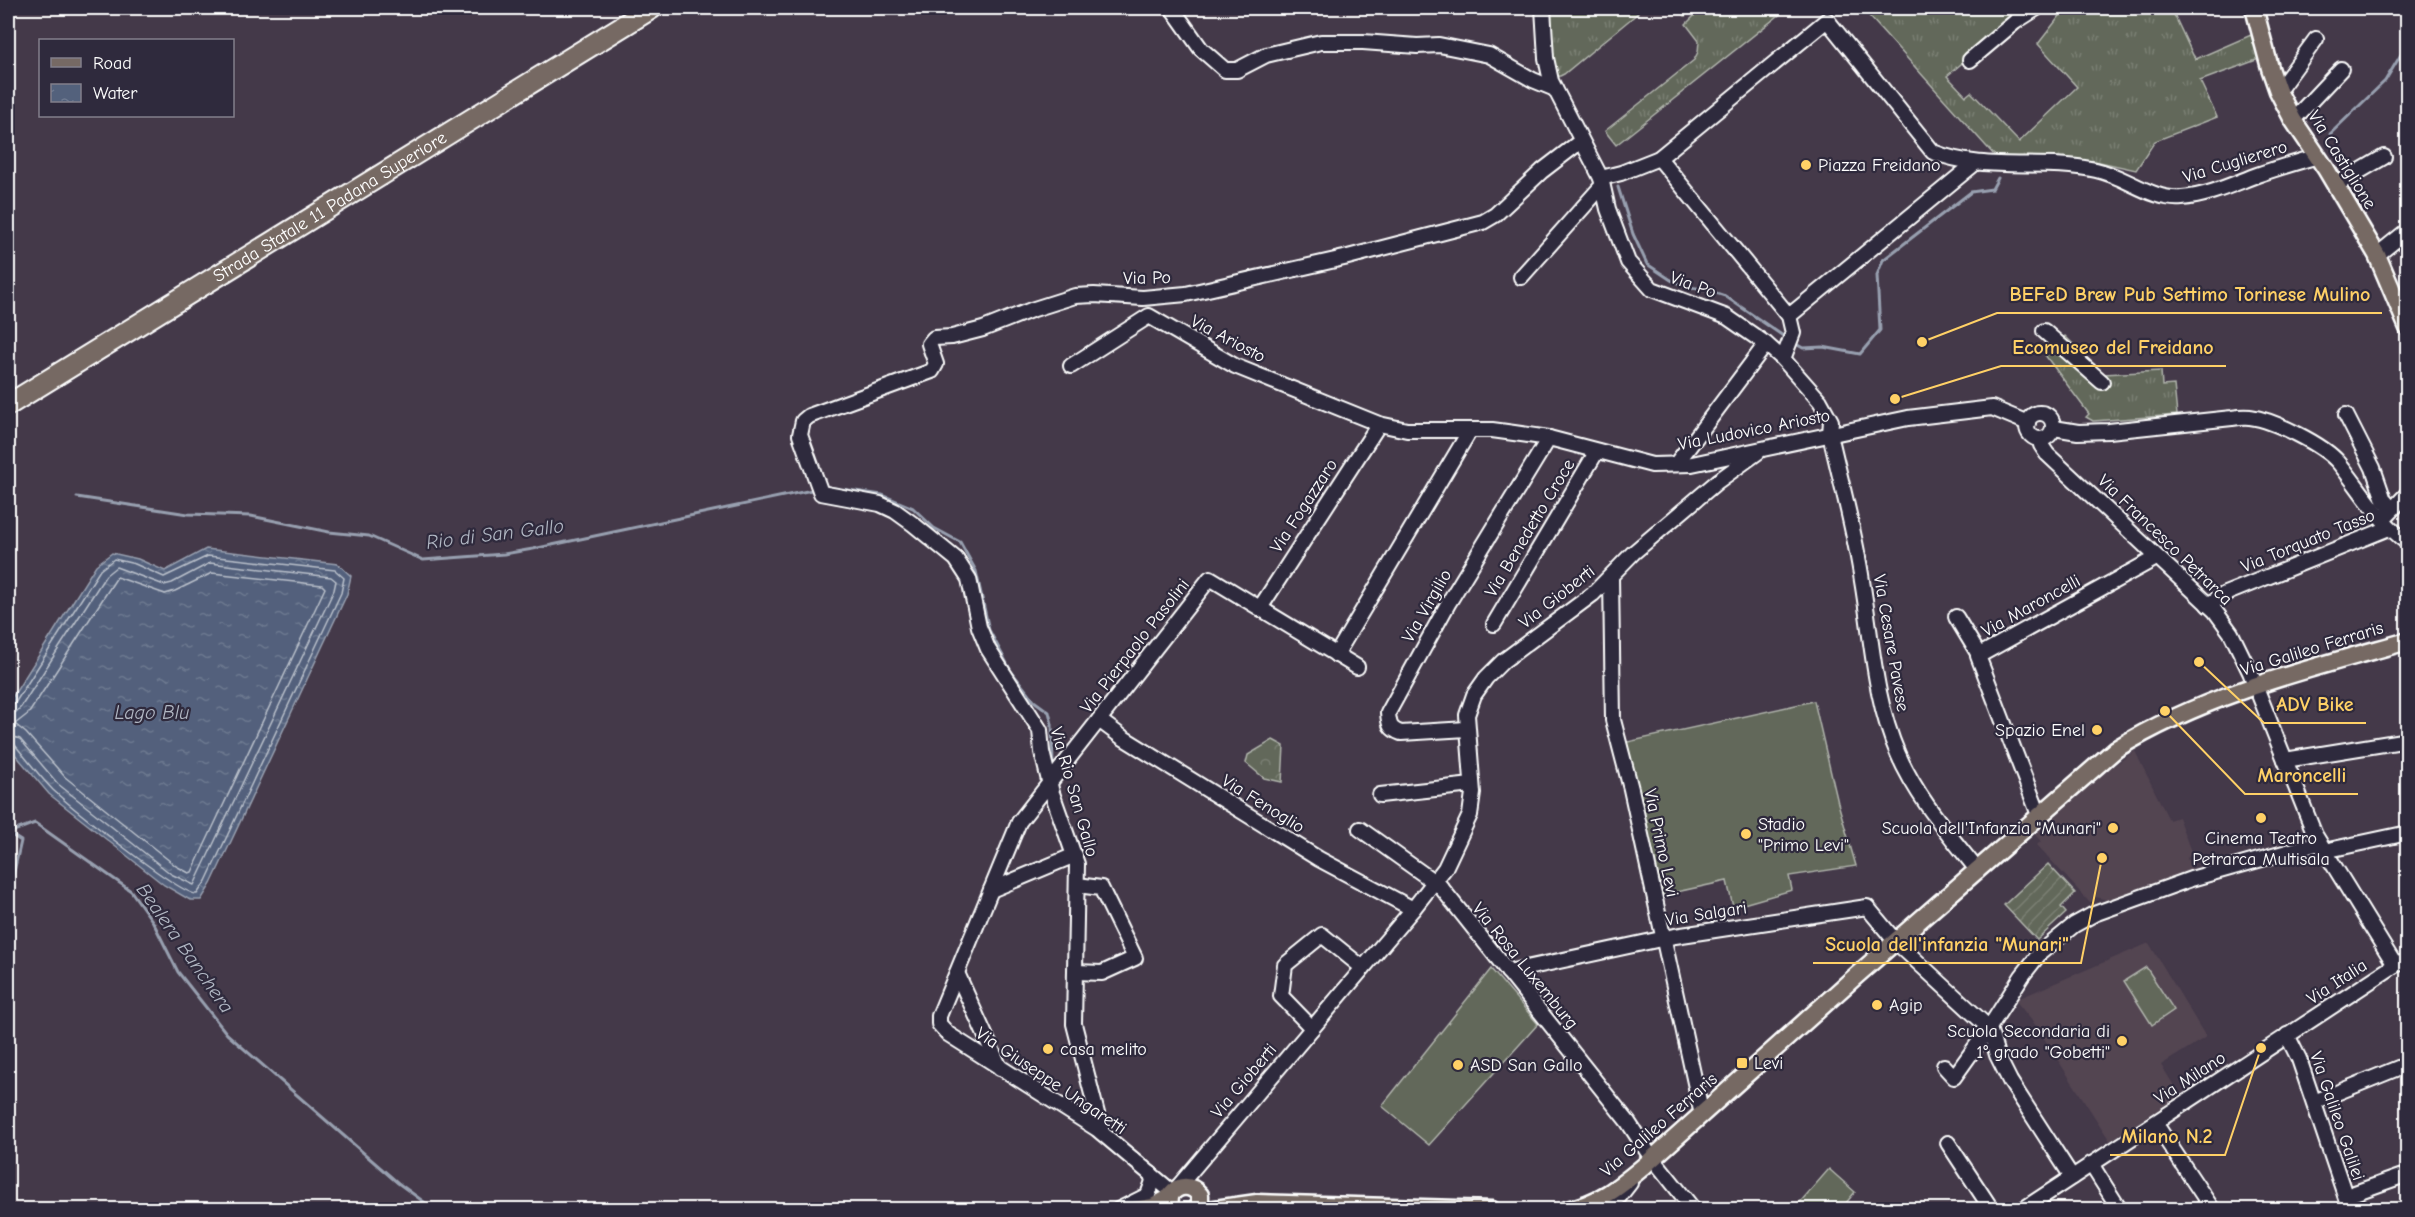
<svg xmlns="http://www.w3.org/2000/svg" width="2415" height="1217" font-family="'Comic Neue',sans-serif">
<defs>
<pattern id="grass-tufts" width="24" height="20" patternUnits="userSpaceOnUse" patternTransform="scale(1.5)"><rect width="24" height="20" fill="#62685a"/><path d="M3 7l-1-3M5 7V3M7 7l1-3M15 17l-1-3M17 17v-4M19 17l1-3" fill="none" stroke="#7a7f73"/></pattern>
<pattern id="park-crowns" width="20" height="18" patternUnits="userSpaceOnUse" patternTransform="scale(1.5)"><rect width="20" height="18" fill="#62685a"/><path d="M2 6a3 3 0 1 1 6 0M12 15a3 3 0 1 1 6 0" fill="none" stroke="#7a7f73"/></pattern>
<pattern id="garden-furrows" width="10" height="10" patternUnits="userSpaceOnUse" patternTransform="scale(1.5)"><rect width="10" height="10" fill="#62685a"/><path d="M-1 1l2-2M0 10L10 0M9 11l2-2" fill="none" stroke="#7a7f73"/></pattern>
<pattern id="water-ripples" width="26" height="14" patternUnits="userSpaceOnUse" patternTransform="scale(1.5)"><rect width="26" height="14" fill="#53617c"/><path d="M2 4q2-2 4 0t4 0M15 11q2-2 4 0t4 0" fill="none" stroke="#6d7990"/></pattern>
</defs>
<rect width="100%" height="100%" fill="#443949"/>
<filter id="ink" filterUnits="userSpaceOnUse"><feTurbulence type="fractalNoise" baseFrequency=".0167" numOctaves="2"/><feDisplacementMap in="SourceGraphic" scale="12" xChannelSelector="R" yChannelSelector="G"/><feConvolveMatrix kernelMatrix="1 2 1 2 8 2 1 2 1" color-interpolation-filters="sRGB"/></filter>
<g filter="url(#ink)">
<!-- built -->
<g fill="#524451">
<path d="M2135,751L2169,820L2178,817L2192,854L2187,858L2193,873L2114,902L2096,897L2090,903L2037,845L2041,841L2035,835L2096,778Z"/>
<path d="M2149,943L2206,1037L2161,1065L2180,1095L2110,1141L2036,1026L2015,1000Z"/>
</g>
<!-- grass -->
<g fill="url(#grass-tufts)" stroke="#b0b4ac" stroke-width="1.5">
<path d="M1548,8H1634L1638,13L1564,74L1558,77C1548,65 1549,24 1548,8Z"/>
<path d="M1678,8H1788L1616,145L1605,131L1694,60L1698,52L1699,41L1686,24L1694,16L1690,12L1685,16Z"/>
<path d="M1862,8H2010L2016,17L1947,76L1966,96L1971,92L2019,142L2077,87L2038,44L2066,8H2171L2193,55L2196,59L2251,35L2259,59L2200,81L2217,117L2155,141L2136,170L2095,161L1995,156Z"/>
<path d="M2065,336L2103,374L2161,371L2162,386L2174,385L2177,415L2093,421L2086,417L2089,414L2045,355Z"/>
</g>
<!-- park -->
<path fill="url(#park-crowns)" stroke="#b0b4ac" stroke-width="1.5" d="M1273,740L1284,746L1282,782L1264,778L1246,763L1248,755Z"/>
<!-- garden -->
<path fill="url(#garden-furrows)" stroke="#b0b4ac" stroke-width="1.5" d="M2048,864L2075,893L2061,907L2066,913L2037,940L2004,905Z"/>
<!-- pitch -->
<g fill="#62685a" stroke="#b0b4ac" stroke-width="1.5">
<path d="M1814,701L1838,803L1856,866L1789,876L1792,890L1733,907L1727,881L1658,896L1623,743Z"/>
<path d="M2146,967L2174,1010L2152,1025L2124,981Z"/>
<path d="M1491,969L1538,1024L1429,1145L1382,1106Z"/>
<path d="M1829,1169L1855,1192L1841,1209H1794Z"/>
</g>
<!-- water -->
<path fill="url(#water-ripples)" stroke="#98a0b0" stroke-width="1.5" d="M206,549L338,564L351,576L347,594L211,884L201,900H190L164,885L49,794L8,746V704L96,565L112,553L138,559L165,571Z"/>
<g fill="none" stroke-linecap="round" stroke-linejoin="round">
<!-- shore -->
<g stroke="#bac0cb" stroke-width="1.5">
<path d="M212,573L322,585L325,588L192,872L189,873L176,866L65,777L26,733L15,724L29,713L117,577L165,594L175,591Z"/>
<path d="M8,706L15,703L100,570L114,559L135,564L164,577L208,556L335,570L344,578L341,593L206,881L197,894C180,895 71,807 53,790C39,776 27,759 14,744L8,742"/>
<path d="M8,714L16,712L21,707L106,575L116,567L164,585L172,583L210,563L331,577L336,581L334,590L194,885L171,874L58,784L20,739L8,735"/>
</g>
<!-- stream -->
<g stroke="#98a0b0" stroke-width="3">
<path d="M2330,134L2385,81L2408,43"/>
<path d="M1618,187L1633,234L1647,264L1671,280L1688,287L1704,289L1725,296L1786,338"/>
<path d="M1794,343L1803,348L1823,347L1860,354L1880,330L1877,275L1883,260L1971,192L1992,189L1998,178"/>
<path d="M828,487L882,495L913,508L934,528L960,542L976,571L989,630L1011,671L1034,701L1049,712L1052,724L1053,766"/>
<path d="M77,497L188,514L251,516L329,532L369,536L423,560L504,554L533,549L812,490"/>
<path d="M8,831V833L35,823L131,891L153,922L178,972L227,1034L398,1183L435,1210"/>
<path d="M8,898L21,841L8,833"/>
</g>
<defs>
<g id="minor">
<path d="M1172,8L1201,49L1225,70H1237L1266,55L1321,42H1363L1417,46L1439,45L1489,55L1533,80L1555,89"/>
<path d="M1543,8L1546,58L1551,81L1601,178L1608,209L1628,262L1652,289L1727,317L1766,344L1783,359L1820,401L1831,421L1830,434C1841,483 1855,532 1862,581C1872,639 1874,699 1898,754C1917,798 1949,834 1978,871"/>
<path d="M1970,60L2015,22L2037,8"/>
<path d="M2278,91L2316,39"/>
<path d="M2293,120L2341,69"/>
<path d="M1659,158L1789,316L1793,333L1783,359"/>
<path d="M1601,178L1621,173L1659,158L1827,20L1933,152C1986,173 2042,158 2096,170C2126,176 2152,201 2182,198C2208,196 2233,184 2257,175C2277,168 2298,162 2318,156"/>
<path d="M2336,185L2384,157"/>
<path d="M2377,255L2408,230"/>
<path d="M1521,277L1602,186"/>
<path d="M1789,316L1974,164"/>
<path d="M2044,331L2102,382"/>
<path d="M1071,366L1149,316L1235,366L1379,424L1407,430H1492L1514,433L1549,438L1652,465L1692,464L1908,418L1992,408L2028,423"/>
<circle cx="2040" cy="426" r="13"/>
<path d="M2346,415L2373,468L2384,500L2392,509"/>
<path d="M2054,428L2078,432L2109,431L2232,418C2238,417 2244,416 2250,417C2274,420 2324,445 2339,463C2362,491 2378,521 2408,543"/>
<path d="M2041,440V445L2047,454L2215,611L2231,633L2250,672L2315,835L2395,965"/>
<path d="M1676,464L1766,344"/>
<path d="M2387,515L2408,493"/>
<path d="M1611,577L1613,720L1631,789L1702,1115"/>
<path d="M2208,605L2225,594L2389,528"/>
<path d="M1260,608L1379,424"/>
<path d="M1956,617L1979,655"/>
<path d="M1494,624L1597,451"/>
<path d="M1336,655L1469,432"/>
<path d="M1099,720L1122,737L1319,859L1413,909"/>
<path d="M1467,729L1401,733C1390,729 1389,725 1388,713L1449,602L1549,438"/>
<path d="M2285,760L2408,740"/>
<path d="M1380,795L1472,785"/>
<path d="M2039,815L1978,656L2156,558"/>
<path d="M1360,829L1440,886L1628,1122L1647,1151L1694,1210"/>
<path d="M2324,851L2408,833"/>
<path d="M991,890L1075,855"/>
<path d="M1076,972L1102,973L1135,958L1101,888L1077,885"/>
<path d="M1508,972L1675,936L1867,907L1896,942L1989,1028L1997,1055L2010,1081L2072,1177"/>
<path d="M957,973L1000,1068"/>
<path d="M1312,1028L1281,996L1285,965L1322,935L1363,968"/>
<path d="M2287,1035L2299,1059L2350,1210"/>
<path d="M1944,1066L1954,1077L1989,1028L2022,976L2040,953L2074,925L2094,914L2191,879L2319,843"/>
<path d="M2314,1102L2408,1064"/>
<path d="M2155,1123L2213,1210"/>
<path d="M1102,1133L1074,1024L1077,864L1052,793L1042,752L1040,730L988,649L979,627L969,579L956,559L913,524L895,511L880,504L821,493L800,435L803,421L809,416L932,371L936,364L929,344L934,338L952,337L983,329L1031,310L1075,296L1094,295L1143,298L1186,294L1344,258L1483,222L1495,215L1542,171L1581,141"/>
<path d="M1948,1143L1992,1210"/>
<path d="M2091,1164L2120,1210"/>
<path d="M1177,1188L1413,909L1445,868L1470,815L1473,793L1467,715L1474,695L1486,678L1503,661L1593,594L1633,553L1718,481L1758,452"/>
<path d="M1172,1192L1097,1129L948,1034L939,1024V1016L1019,822L1210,578L1357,667"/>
<path d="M2346,1196L2408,1174"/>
<path d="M1118,1210L1148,1195L1153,1181L1151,1174"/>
<path d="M1609,1210L1630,1183"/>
<path d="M2022,1210L2395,965L2408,961"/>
</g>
<g id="major">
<path d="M2254,8L2270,68L2278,91L2293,120L2326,169L2377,255L2408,328"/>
<path d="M1134,1210L1153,1207L1169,1198"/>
<path d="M1169,1210L1170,1195C1179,1184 1191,1184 1200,1195V1210"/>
<path d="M1208,1210L1257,1203L1492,1210"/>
<path d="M1566,1210C1598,1204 1619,1187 1643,1167L1857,975L2116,749C2205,694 2308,669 2408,641"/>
</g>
<g id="highway">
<path id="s1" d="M8,405L652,8"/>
</g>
</defs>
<!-- minor casing -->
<use href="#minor" stroke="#fff" stroke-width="18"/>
<!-- major casing -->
<use href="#major" stroke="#fff" stroke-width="21"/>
<!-- highway casing -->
<use href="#highway" stroke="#fff" stroke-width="24"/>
<!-- minor -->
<use href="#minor" stroke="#2f2a3d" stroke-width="14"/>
<!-- major -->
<use href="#major" stroke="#766964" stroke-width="16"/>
<!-- highway -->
<use href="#highway" stroke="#766964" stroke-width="20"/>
</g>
</g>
<!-- markers -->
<g fill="#ffd166" stroke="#2f2a3d" stroke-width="2">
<circle cx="1806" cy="165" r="6"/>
<circle cx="2097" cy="730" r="6"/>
<circle cx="2261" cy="818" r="6"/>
<circle cx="2113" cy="828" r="6"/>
<circle cx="1746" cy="834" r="6"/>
<circle cx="1877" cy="1005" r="6"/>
<circle cx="2122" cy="1041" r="6"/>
<circle cx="1048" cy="1049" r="6"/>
<rect x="1736" y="1057" width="12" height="12" rx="3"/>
<circle cx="1458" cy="1065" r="6"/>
</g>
<g text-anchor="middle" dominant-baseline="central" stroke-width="4.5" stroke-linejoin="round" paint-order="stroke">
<!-- street labels -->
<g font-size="18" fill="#fff" stroke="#2f2a3d">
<text transform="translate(2342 160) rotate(58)">Via Castiglione</text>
<text transform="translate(2235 162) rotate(-17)">Via Cuglierero</text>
<text stroke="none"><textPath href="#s1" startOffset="378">Strada Statale 11 Padana Superiore</textPath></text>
<text transform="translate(1147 278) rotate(-1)">Via Po</text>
<text transform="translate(1693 285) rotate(20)">Via Po</text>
<text transform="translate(1228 339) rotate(28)">Via Ariosto</text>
<text transform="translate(1754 430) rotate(-11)">Via Ludovico Ariosto</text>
<text transform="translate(1304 506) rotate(-57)">Via Fogazzaro</text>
<text transform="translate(1530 528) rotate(-59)">Via Benedetto Croce</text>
<text transform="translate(2165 540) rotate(44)">Via Francesco Petrarca</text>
<text transform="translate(2308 541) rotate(-22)">Via Torquato Tasso</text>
<text transform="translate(1557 597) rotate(-38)">Via Gioberti</text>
<text transform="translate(1427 606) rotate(-60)">Via Virgilio</text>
<text transform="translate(2031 606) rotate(-29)">Via Maroncelli</text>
<text transform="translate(1891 643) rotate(80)">Via Cesare Pavese</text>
<text transform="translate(1135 646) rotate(-52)">Via Pierpaolo Pasolini</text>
<text transform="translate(2312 649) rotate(-17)">Via Galileo Ferraris</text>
<text transform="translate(1074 792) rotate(74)">Via Rio San Gallo</text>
<text transform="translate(1263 804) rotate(32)">Via Fenoglio</text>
<text transform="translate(1661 843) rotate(78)">Via Primo Levi</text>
<text transform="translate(1706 914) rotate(-9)">Via Salgari</text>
<text transform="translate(1525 966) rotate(51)">Via Rosa Luxemburg</text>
<text transform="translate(2337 982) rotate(-33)">Via Italia</text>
<text transform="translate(2190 1078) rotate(-33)">Via Milano</text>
<text transform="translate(1051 1081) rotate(34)">Via Giuseppe Ungaretti</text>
<text transform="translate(1244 1081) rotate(-50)">Via Gioberti</text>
<text transform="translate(2337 1116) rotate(71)">Via Galileo Galilei</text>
<text transform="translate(1659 1125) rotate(-41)">Via Galileo Ferraris</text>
</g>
<!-- poi labels -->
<g font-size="18" fill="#fff" stroke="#2f2a3d" text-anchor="start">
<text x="1818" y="165">Piazza Freidano</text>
<text x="2085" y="730" text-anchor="end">Spazio Enel</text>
<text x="1758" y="824">Stadio<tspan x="1758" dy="21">"Primo Levi"</tspan></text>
<text x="2101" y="828" text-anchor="end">Scuola dell'Infanzia "Munari"</text>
<text x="2261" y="838" text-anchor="middle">Cinema Teatro<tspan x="2261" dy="21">Petrarca Multisala</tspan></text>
<text x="1889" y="1005">Agip</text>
<text x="2110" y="1031" text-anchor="end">Scuola Secondaria di<tspan x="2110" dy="21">1° grado "Gobetti"</tspan></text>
<text x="1060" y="1049">casa melito</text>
<text x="1754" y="1063">Levi</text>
<text x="1470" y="1065">ASD San Gallo</text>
</g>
<!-- water labels -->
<g font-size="20" font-style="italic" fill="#b2b8c4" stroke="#2f2a3d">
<text transform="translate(495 534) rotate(-7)">Rio di San Gallo</text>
<text x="152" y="712">Lago Blu</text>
<text transform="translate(185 948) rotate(55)">Bealera Banchera</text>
</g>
</g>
<!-- callouts -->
<path fill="none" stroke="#ffd166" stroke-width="2" d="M1922 342L1997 313H2382M1895 399L2001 366H2226M2199 662L2264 723H2366M2165 711L2245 794H2358M2102 858L2081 963H1813M2261 1048L2225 1155H2110"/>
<g fill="#ffd166" stroke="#2f2a3d" stroke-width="2">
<circle cx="1922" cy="342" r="6"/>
<circle cx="1895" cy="399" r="6"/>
<circle cx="2199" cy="662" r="6"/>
<circle cx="2165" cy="711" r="6"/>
<circle cx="2102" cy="858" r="6"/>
<circle cx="2261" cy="1048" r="6"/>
</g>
<g font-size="20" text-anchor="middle" font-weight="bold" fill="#ffd166" stroke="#2f2a3d" stroke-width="4.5" stroke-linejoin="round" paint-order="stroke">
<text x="2190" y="301">BEFeD Brew Pub Settimo Torinese Mulino</text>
<text x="2113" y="354">Ecomuseo del Freidano</text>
<text x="2315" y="711">ADV Bike</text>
<text x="2302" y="782">Maroncelli</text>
<text x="1947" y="951">Scuola dell'infanzia "Munari"</text>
<text x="2167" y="1143">Milano N.2</text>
</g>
<!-- margin -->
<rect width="2415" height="1217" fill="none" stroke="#2f2a3d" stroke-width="30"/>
<rect x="15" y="15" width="2385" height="1187" fill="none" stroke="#fff" stroke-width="2" filter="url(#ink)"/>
<!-- legend -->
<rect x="39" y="39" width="195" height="78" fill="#2f2a3d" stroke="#827f8b" stroke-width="1.5"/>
<rect x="51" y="58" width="30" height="9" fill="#766964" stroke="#827f8b" stroke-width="1.5"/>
<text x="93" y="69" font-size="18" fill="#ffffff">Road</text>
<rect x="51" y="84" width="30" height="18" fill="url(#water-ripples)" stroke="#827f8b" stroke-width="1.5"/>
<text x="93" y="99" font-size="18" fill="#ffffff">Water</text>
</svg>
